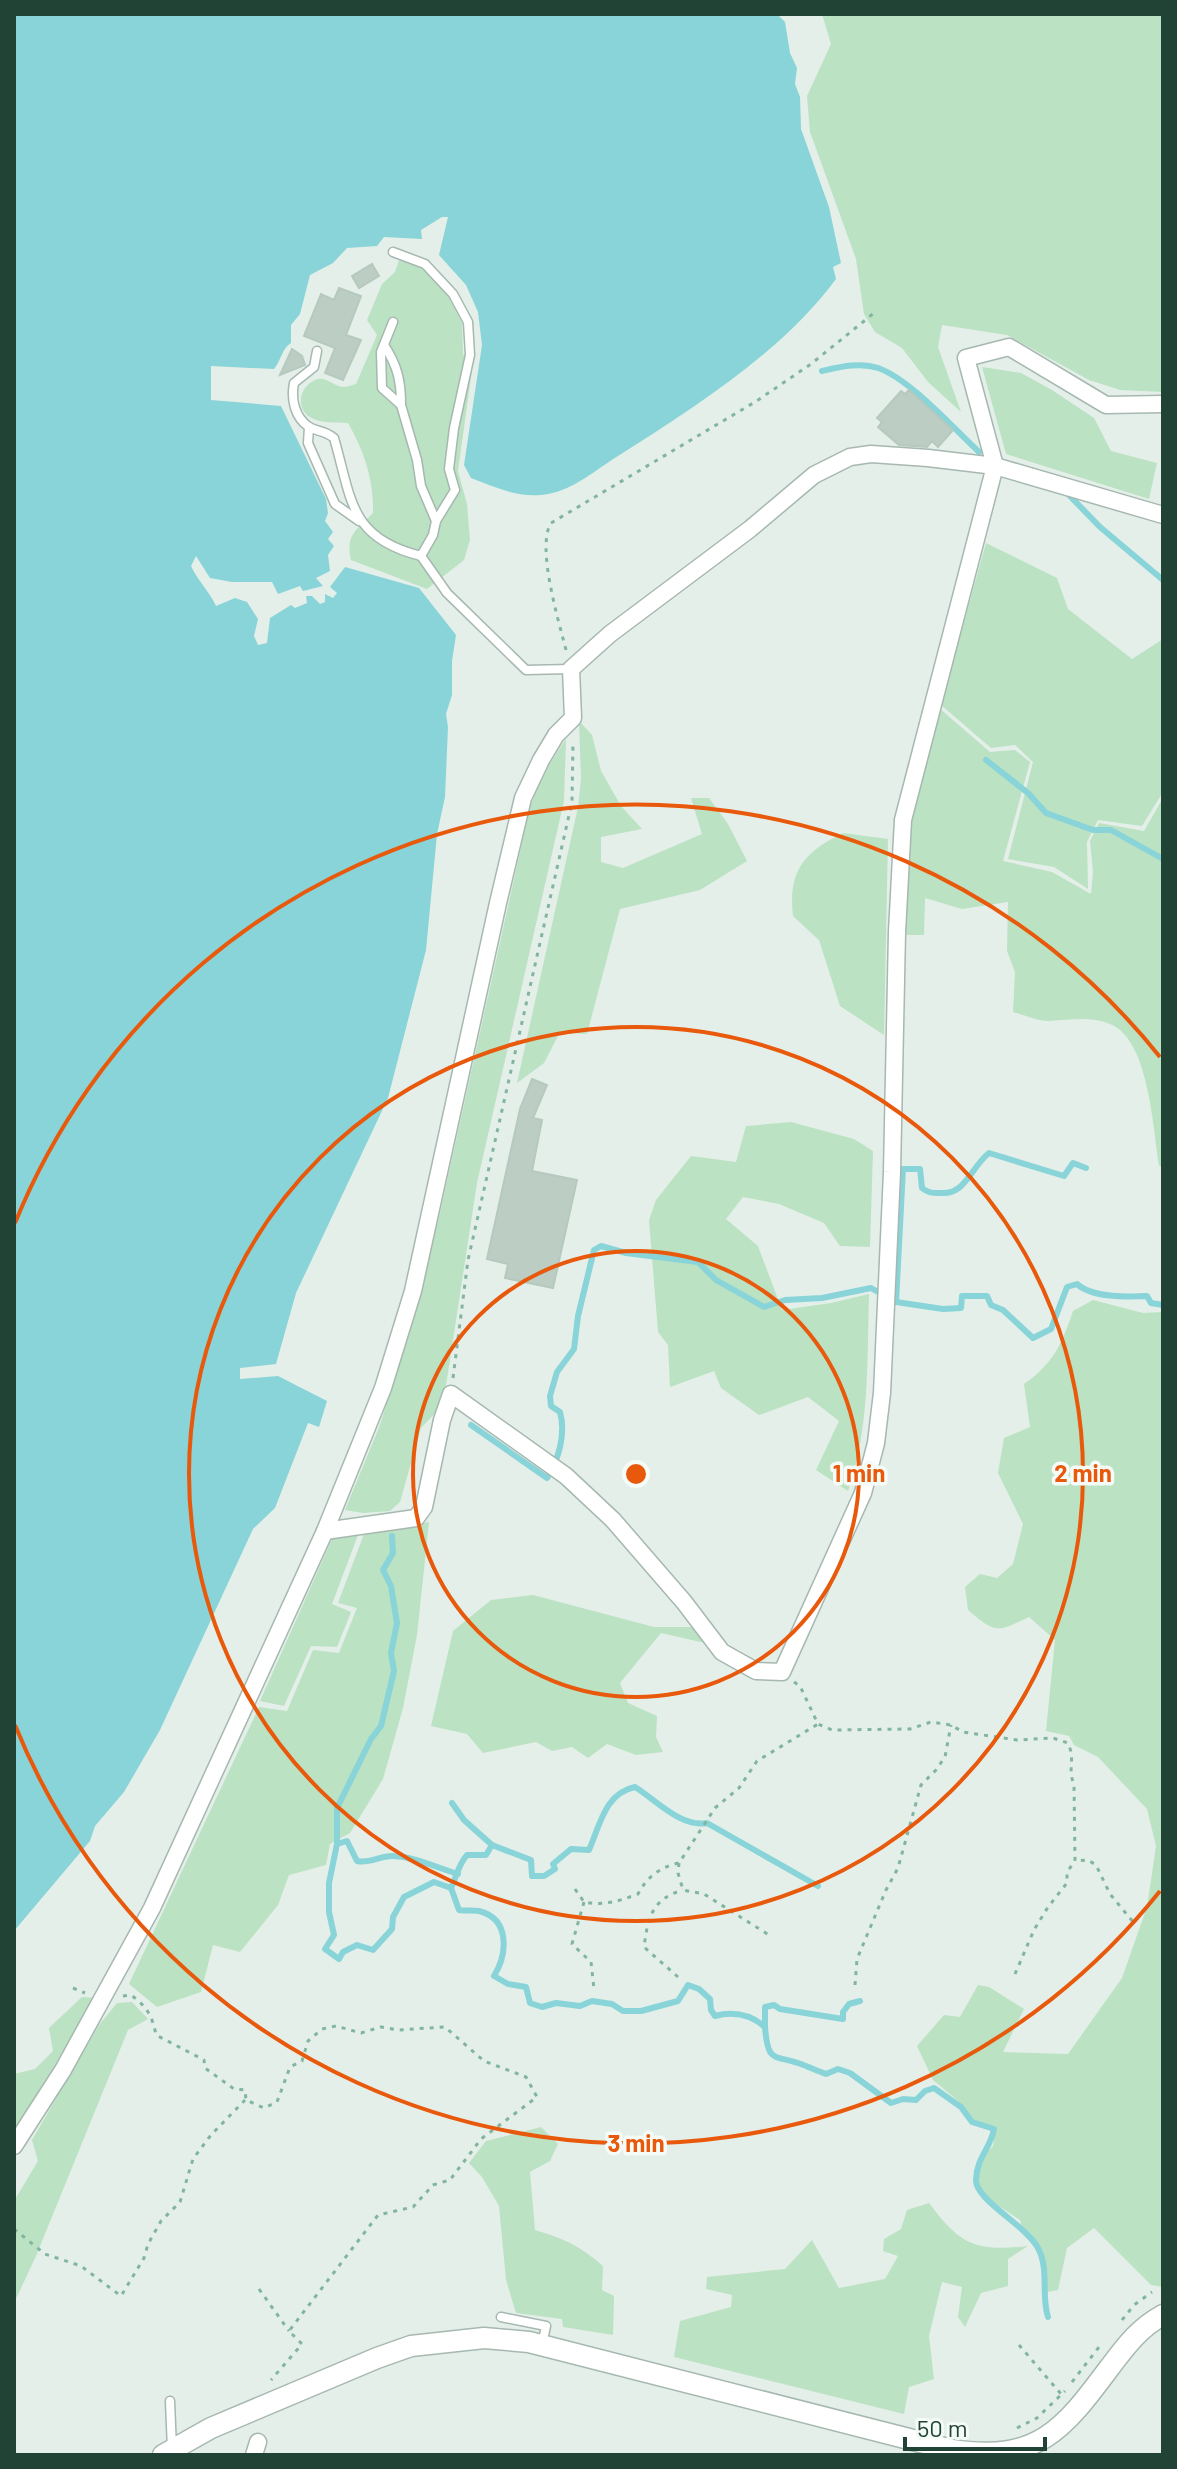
<svg xmlns="http://www.w3.org/2000/svg" width="1177" height="2469" font-family="Barlow,sans-serif">
<rect width="100%" height="100%" fill="#e4efe9"/>
<!-- green -->
<g fill="#bbe2c2">
<path d="M822,14H1163V392L1120,390L1089,380L1007,335L942,325L938,347L961,412L928,382L902,348L875,332L864,314L856,259L810,132L807,96L831,44Z"/>
<path d="M399,260L422,268L448,296L462,323L463,354L472,370L458,471L467,504L470,540L464,560L427,589L351,560C345,535 357,529 373,513C374,480 364,451 348,423C337,422 320,424 310,417C296,409 299,388 313,381C326,374 331,386 343,387C347,387 351,385 356,384L377,335L367,320L382,284L395,272Z"/>
<path d="M982,367L1021,373L1052,390L1094,418L1111,451L1157,463L1149,499L1006,454Z"/>
<path d="M986,543L1057,578L1068,609L1132,659L1163,639V792L1142,826L1098,820L1087,842L1088,889L1054,867L1008,859L1033,762L1015,745L991,748L941,705Z"/>
<path d="M939,708L990,752L1015,750L1030,762L1003,861L1052,872L1091,894L1093,872L1090,841L1099,823L1144,831L1163,798V1169L1159,1165C1153,1129 1149,1039 1110,1024C1090,1016 1070,1020 1049,1021C1037,1021 1024,1015 1013,1012L1015,972L1007,951L1008,902L962,909L925,898L924,935H902L912,813Z"/>
<path d="M579,721L592,735L601,771L621,806L642,829L601,837V862L623,868L702,834L691,798H709L728,824L747,861L700,890L620,909L587,1034L560,1032L544,1063L517,1083L578,807L581,779Z"/>
<path d="M566,739L564,801L477,1183L443,1405L421,1428L400,1502L390,1511L363,1513L345,1510L380,1425L418,1301L440,1213L530,807L542,776Z"/>
<path d="M843,833L888,839L884,1035L840,1006L819,940L793,916C788,871 804,852 843,833Z"/>
<path d="M791,1122L854,1139L873,1151L870,1247L840,1246L824,1223L779,1204L743,1197L726,1219L758,1246L782,1310L831,1303L869,1294C867,1361 870,1427 848,1491L816,1470L839,1421L808,1397L759,1415L721,1388L714,1371L670,1387L668,1345L658,1332L649,1220L656,1200L691,1156L736,1162L746,1126Z"/>
<path d="M1093,1300L1143,1313L1163,1312V2287L1151,2285L1094,2228L1067,2248L1058,2290L1047,2292C1046,2269 1046,2241 1023,2230L1020,2220L986,2197L978,2183L981,2158L993,2146L996,2127L973,2120L957,2100L933,2080L917,2046L944,2015L960,2017L978,1985L989,1987L1024,2009L1003,2052L1068,2054L1122,1978L1147,1907L1156,1846L1147,1809L1098,1757L1074,1745L1069,1736L1046,1731L1055,1640L1029,1617C997,1632 996,1634 968,1610L965,1587L980,1574L997,1578L1013,1564L1023,1524L998,1473L1004,1438L1030,1427L1024,1384C1053,1364 1062,1344 1073,1311Z"/>
<path d="M429,1522L417,1635L403,1708L383,1779L350,1833L330,1844L326,1865L289,1875L278,1905L240,1952L213,1945L201,1992L157,2007L129,1984L259,1707L287,1711L313,1650L339,1653L357,1608L338,1603L364,1534Z"/>
<path d="M358,1535L332,1604L351,1612L337,1647L311,1646L284,1706L260,1701L333,1537Z"/>
<path d="M533,1595L654,1627H696L705,1643L661,1633L620,1683L628,1703L657,1716L656,1737L663,1752L636,1755L607,1744L588,1758L572,1747L552,1751L536,1742L483,1753L467,1734L431,1726L453,1631L491,1600Z"/>
<path d="M82,1997L96,1998L14,2131V2074L35,2069L53,2051L49,2028Z"/>
<path d="M132,2002L148,2019L128,2030L36,2256L14,2303V2201L38,2161L32,2140L99,2025L117,2003Z"/>
<path d="M541,2127L558,2144L550,2161L530,2172L535,2230C564,2239 579,2245 603,2266L602,2290L614,2296L613,2335L563,2327L562,2319L516,2313L506,2280L499,2206L482,2177L469,2163L486,2141Z"/>
<path d="M929,2203C960,2245 976,2252 1028,2246L1008,2259V2286L981,2293L965,2327L958,2317L962,2287L942,2282L929,2336L934,2379L909,2387L904,2414L674,2357L680,2321L731,2307L732,2295L706,2289L707,2277L785,2269L812,2240L839,2288L885,2279L898,2256L883,2251L884,2239L901,2229L907,2210Z"/>
</g>
<!-- water -->
<path fill="#88d4d8" d="M14,14H777L785,22L790,53L797,68L795,84L800,97L801,129L829,207L841,263L833,267L836,279C782,352 694,408 618,456C597,469 573,490 548,494C519,499 498,488 471,478L464,465L482,345L478,312L466,285L439,255L448,217H442L421,230L422,239L384,237L377,246L347,248L333,263L310,275L300,314L291,325V343C282,348 281,361 274,369L211,366V400L281,406L326,499L328,513L325,521L333,532L328,539L334,546L328,555L330,571L316,578L323,586L303,591L300,586L278,594L272,582H232L210,578L196,556L191,566C198,581 209,591 216,606L235,598L247,602L258,619L254,636L258,645L267,643L270,618L291,605L295,608L307,603L306,596H312L320,604L325,602V594L333,598L337,593L330,587L345,567L419,588L456,635L452,661V695L446,714L448,727L445,797L437,834L426,950L388,1098L296,1293L276,1364L240,1368V1379L278,1376L327,1401L319,1427L308,1423L275,1508L253,1529L160,1730L124,1792L95,1826L90,1841L14,1931Z"/>
<g fill="none" stroke-linecap="round" stroke-linejoin="round">
<!-- stream -->
<g stroke="#88d4d8" stroke-width="6">
<path d="M822,371C840,367 860,362 878,368C910,379 953,428 979,452"/>
<path d="M1068,494L1100,527L1163,580"/>
<path d="M986,760L1028,793L1046,813L1093,830H1111L1163,859"/>
<path d="M896,1302L903,1169H920L922,1188C928,1193 932,1193 940,1193C966,1195 970,1168 989,1153L1064,1176L1073,1163L1086,1168"/>
<path d="M471,1425L547,1478C559,1459 566,1433 560,1412L551,1406L550,1396L557,1372L574,1349L578,1316L594,1250L601,1246L626,1253L698,1262L716,1280L764,1307L785,1300L822,1298L871,1288L896,1302L943,1309L961,1308L962,1296H987L991,1305L1003,1310L1033,1338L1051,1329L1067,1287L1077,1284C1092,1298 1127,1297 1147,1296L1151,1303L1163,1305"/>
<path d="M392,1536L393,1553L383,1570L391,1586L397,1623L391,1653L394,1671L381,1726L371,1739L337,1808V1844L329,1883V1912L334,1935L325,1949L339,1959L343,1952L357,1945L373,1950L392,1929L393,1917L404,1897L434,1882L451,1888C457,1876 458,1865 467,1855H486L492,1845L531,1860L532,1876H544L555,1869L553,1864L571,1849L589,1850C600,1825 605,1793 635,1787C656,1800 681,1828 707,1823L818,1886"/>
<path d="M452,1803L464,1820L492,1845"/>
<path d="M337,1844L347,1841L357,1861C371,1864 380,1855 394,1856C415,1857 438,1868 458,1874"/>
<path d="M451,1888L459,1910C465,1911 473,1910 479,1911C511,1919 507,1955 494,1976L508,1984L526,1987L530,2003L542,2007L556,2003L580,2006L592,2001L612,2004L623,2011H641L678,2001L688,1985L699,1989L710,1999L711,2010L715,2016C734,2011 750,2014 765,2027C768,2064 773,2054 801,2064C809,2067 817,2071 826,2074L838,2069L850,2073L891,2103L903,2099L916,2100L925,2091L934,2088L961,2107L972,2122L994,2129C990,2150 977,2156 976,2180C975,2200 1029,2227 1039,2250C1049,2271 1041,2296 1048,2317"/>
<path d="M765,2027V2007L774,2005L780,2009L843,2019V2012L849,2004L860,2001"/>
</g>
</g>
<!-- building -->
<g fill="#bccdc4" stroke="#b6c9bf" stroke-width="2">
<path d="M372,264L379,276L359,288L352,276Z"/>
<path d="M339,288L361,296L346,335L361,340L343,380L325,373L335,348L304,336L321,294L334,300Z"/>
<path d="M292,349L302,356L305,365L280,375Z"/>
<path d="M909,390L953,430L938,447L932,441L927,447L899,445L878,427L882,422L877,418L901,391L905,394Z"/>
<path d="M532,1079L547,1085L533,1118L542,1120L532,1171L577,1180L553,1288L505,1278L508,1264L487,1259L520,1109Z"/>
</g>
<g fill="none" stroke-linecap="round" stroke-linejoin="round">
<defs>
<g id="service">
<path d="M393,252L425,264L453,294L468,322L470,355L454,428L449,469L455,490L436,521"/>
<path d="M393,322L381,352L382,388L401,405L417,460L421,486L436,521L433,535L421,556"/>
<path d="M384,345C397,365 401,380 401,404"/>
<path d="M317,351L314,367L294,383C291,398 294,417 309,427C318,432 324,430 334,438C352,500 349,538 421,556L447,593L526,670L570,669"/>
<path d="M309,427L308,443L335,504L359,521"/>
<path d="M501,2317L546,2326L542,2345"/>
<path d="M170,2401L172,2449"/>
</g>
<g id="minor">
<path d="M325,1531L416,1518L424,1507L442,1420L451,1394L566,1476L613,1520L684,1602L722,1652L756,1671L782,1672L863,1493L876,1443L882,1393L892,1172L897,932L903,820L995,466L966,358L1009,347L1106,405L1163,404"/>
<path d="M14,2146L63,2070L152,1908L325,1531L383,1388L413,1291L498,903L523,798L541,760L556,735L573,718L571,669L610,634L750,529L814,475L850,457L871,454L928,458L995,466L1163,515"/>
<path d="M254,2455L258,2442"/>
</g>
<path id="tertiary" d="M163,2455L211,2428L377,2358L411,2346L484,2338L529,2342L952,2450C1038,2463 1063,2430 1110,2367C1126,2346 1139,2328 1163,2315"/>
</defs>
<!-- service casing -->
<use href="#service" stroke="#a6b8b0" stroke-width="11"/>
<!-- minor casing -->
<use href="#minor" stroke="#a6b8b0" stroke-width="19"/>
<!-- tertiary casing -->
<use href="#tertiary" stroke="#a6b8b0" stroke-width="23"/>
<!-- path -->
<g stroke="#82b59f" stroke-width="3" stroke-dasharray="4 6" stroke-linecap="butt">
<path d="M566,650C559,622 536,547 551,523L755,402L811,364L874,313"/>
<path d="M453,1378L468,1260L572,802L573,743"/>
<path d="M794,1682L800,1686L818,1724L832,1730L910,1729L931,1722L951,1725L963,1732L1017,1740L1053,1738L1068,1743C1076,1761 1067,1769 1074,1784L1075,1861L1088,1860L1096,1865L1110,1894L1134,1923"/>
<path d="M679,1863L678,1873L683,1890L704,1894L769,1935"/>
<path d="M575,1889L584,1902C605,1906 619,1901 638,1894C647,1877 660,1867 679,1863L715,1808L739,1788L757,1761L818,1724"/>
<path d="M584,1902L572,1944L591,1962L594,1989"/>
<path d="M1015,1974L1034,1930L1048,1907L1067,1883V1872L1075,1861"/>
<path d="M678,1977L644,1947C648,1917 652,1899 683,1890"/>
<path d="M855,1985L857,1959L886,1890L898,1868L921,1785L936,1770L945,1757L951,1725"/>
<path d="M73,1988L85,1993"/>
<path d="M123,1996L131,1995C147,2007 152,2015 156,2035L204,2060L205,2068L234,2089L245,2090L246,2100L264,2108L277,2102L290,2067L302,2061L308,2041L322,2029L336,2026L361,2033L381,2027L398,2030L445,2027L484,2061L526,2077L537,2097L481,2139L450,2180L433,2185L413,2207L378,2215L289,2331L302,2344L271,2380"/>
<path d="M14,2229L45,2254L81,2266L121,2296L144,2258L148,2244L161,2221L180,2202L193,2159L211,2135L245,2100"/>
<path d="M259,2289L289,2331"/>
<path d="M1122,2320L1134,2305L1152,2292"/>
<path d="M1019,2345L1061,2394"/>
<path d="M1072,2382L1099,2347"/>
<path d="M1017,2428L1037,2418L1065,2391"/>
</g>
<!-- service -->
<use href="#service" stroke="#fff" stroke-width="8"/>
<!-- minor -->
<use href="#minor" stroke="#fff" stroke-width="16"/>
<!-- tertiary -->
<use href="#tertiary" stroke="#fff" stroke-width="20"/>
</g>
<!-- distance rings -->
<g fill="none" stroke="#e8590c" stroke-width="4">
<circle cx="636" cy="1474" r="223"/>
<circle cx="636" cy="1474" r="447"/>
<path d="M1160 1891A670 670 0 0 1 15 1725M15 1223A670 670 0 0 1 1160 1057"/>
</g>
<circle cx="636" cy="1474" r="12" fill="#e8590c" stroke="#f5fbf7" stroke-width="4"/>
<g font-size="24" text-anchor="middle" font-weight="bold" fill="#e8590c" stroke="#f5fbf7" stroke-width="7" stroke-linejoin="round" paint-order="stroke">
<text x="859" y="1482">1 min</text>
<text x="1083" y="1482">2 min</text>
<text x="636" y="2152">3 min</text>
</g>
<!-- border -->
<rect width="1177" height="2469" fill="none" stroke="#214336" stroke-width="32"/>
<!-- scale -->
<path d="M905 2437v12h140v-12" fill="none" stroke="#214336" stroke-width="4"/>
<text x="917" y="2437" font-size="24" fill="#214336" stroke="#f5fbf7" stroke-width="6" paint-order="stroke">50 m</text>
</svg>
